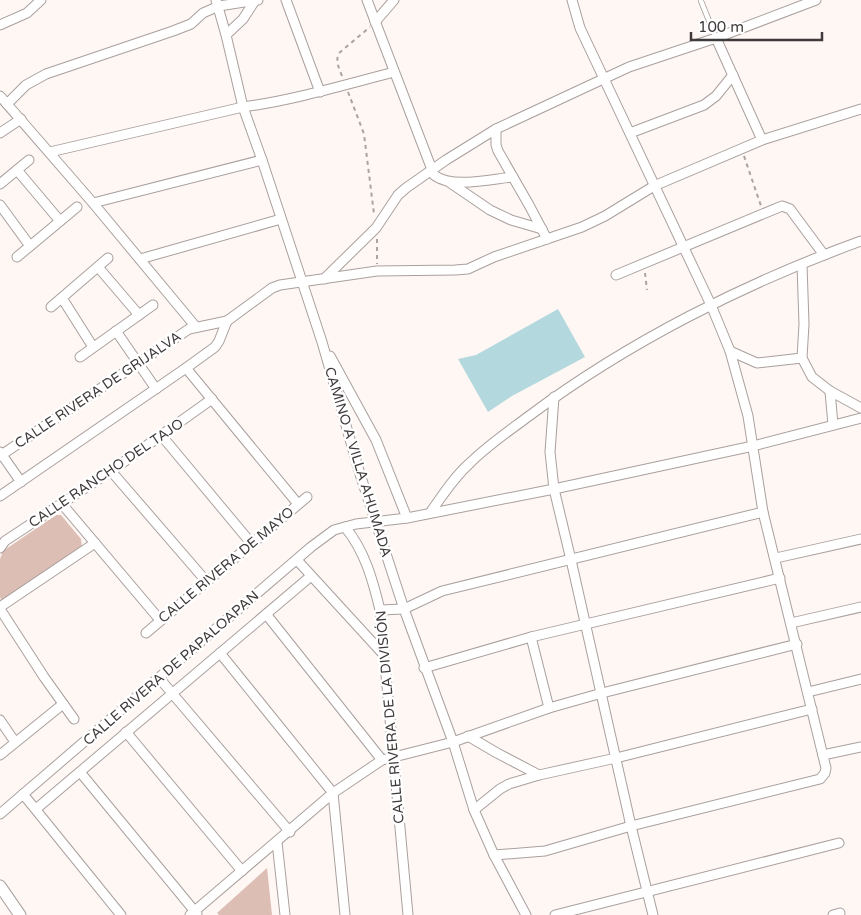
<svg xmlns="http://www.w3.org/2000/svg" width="861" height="915" font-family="'Varela Round',sans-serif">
<rect width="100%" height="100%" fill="#fff7f4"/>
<!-- green -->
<g fill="#dcbeb5">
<path d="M56,515H61L81,539L82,548L1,601L0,596V559L3,551Z"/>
<path d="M267,868L272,915H219L217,913Z"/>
</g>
<!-- water -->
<path fill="#b3d8de" d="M558,309L585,357L512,396L488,412L458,359L476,355Z"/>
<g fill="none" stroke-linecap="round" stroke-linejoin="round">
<defs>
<path id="service" d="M701,1L716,38"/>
<g id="minor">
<path d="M216,0L226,35L243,107L262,160L322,342L360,474L404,609L453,742L474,810L494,855L526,915"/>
<path d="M286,0L320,92"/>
<path d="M367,0L434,175C451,189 492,179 513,177"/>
<path d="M375,22L394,0"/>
<path d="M0,25L27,13L41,0"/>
<path d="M226,35L243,19L254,2"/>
<path d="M716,38L762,140"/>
<path d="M0,96L93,203L196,327"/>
<path d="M7,104L26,85L46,74L173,31L191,24L203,13L219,6L258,0"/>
<path d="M496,129V145L498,151L529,205L547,239"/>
<path d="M0,133L21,119"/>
<path d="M630,133L704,105L716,96L733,75"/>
<path d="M50,152L243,107C294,100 344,85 394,72"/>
<path d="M17,170L60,221"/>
<path d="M449,182L490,210L511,220L542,229"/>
<path d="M0,184L29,160"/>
<path d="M93,203L262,160"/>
<path d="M0,205L30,246"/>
<path d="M17,257L77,207"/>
<path d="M140,259L281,219"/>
<path d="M802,265L804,324L802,358L812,377L830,391L861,408"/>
<path d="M98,267L139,315"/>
<path d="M616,275L782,206L790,209L824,255"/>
<path d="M324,279L376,228L398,195L406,188L446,160L496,129L629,67L716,38L816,0"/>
<path d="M62,298L93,347"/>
<path d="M51,307L108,258"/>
<path d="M116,331L156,389"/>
<path d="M730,351L757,363L802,358"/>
<path d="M330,356L376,440L407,518"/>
<path d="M80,357L153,305"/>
<path d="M186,368L298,504"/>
<path d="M830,391L833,425"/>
<path d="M554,397L550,452L554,489L571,560L631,826L653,915"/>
<path d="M161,435L251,543"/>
<path d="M0,452L21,482"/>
<path d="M0,456L189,329L227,321"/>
<path d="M111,471L206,581"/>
<path d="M0,496L186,368L215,347L219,341L227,321L272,288L280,285L377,271L455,270L468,269L494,257L582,227L605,216L654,186L762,140L861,109"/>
<path d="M62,504L160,620"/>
<path d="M430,513C442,496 454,477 470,463C488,445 509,431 529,416C628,342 745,283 861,241"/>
<path d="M345,527C365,551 373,581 380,610L408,915"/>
<path d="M0,548L5,541L111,471L212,399"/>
<path d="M776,558L861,539"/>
<path d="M297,560L384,655"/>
<path d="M0,607L95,543"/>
<path d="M0,609L44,677L74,719"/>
<path d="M380,610L404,609L442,591L763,512"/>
<path d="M266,614L382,760"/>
<path d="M791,623L861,607"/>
<path d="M146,633L307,497"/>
<path d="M531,637L549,708"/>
<path d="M220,653L333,793L345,915"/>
<path d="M424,668L531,637L780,578"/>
<path d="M160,679L290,832"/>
<path d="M808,692L861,679"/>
<path d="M0,720L15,742"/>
<path d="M126,732L242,871"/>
<path d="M468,736L497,753L539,775"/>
<path d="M0,755L63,704"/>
<path d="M823,755L861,747"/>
<path d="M80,772L197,914"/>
<path d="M23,794L121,915"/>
<path d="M36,809L311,576"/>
<path d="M474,810L500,789L509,784L539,775L616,758L812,709"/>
<path d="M0,814L311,547L334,530L356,524L407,518L554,489L753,446L861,418"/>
<path d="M277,842L285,915"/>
<path d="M494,855L545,851L631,826L820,779L825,773L826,768L763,512L748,416L730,351L711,305L580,28L572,0"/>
<path d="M190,915L333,793L382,760L453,742L549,708L602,693L797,644"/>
<path d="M555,915L839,843"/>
<path d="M833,915L840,913"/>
</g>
<path id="tertiary" d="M0,886L20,915"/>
</defs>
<!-- service casing -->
<use href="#service" stroke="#a9a09d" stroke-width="6"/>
<!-- minor casing -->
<use href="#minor" stroke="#a9a09d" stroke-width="11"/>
<!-- tertiary casing -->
<use href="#tertiary" stroke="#a9a09d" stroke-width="13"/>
<!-- path -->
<g stroke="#a9a3a1" stroke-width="2" stroke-dasharray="4 4" stroke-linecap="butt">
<path d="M342,76C339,68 335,61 339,53L370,27"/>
<path d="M348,92L364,134L374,214"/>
<path d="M744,156L761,206"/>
<path d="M377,239V264"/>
<path d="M645,273L647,290"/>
</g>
<!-- service -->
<use href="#service" stroke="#fff" stroke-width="4.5"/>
<!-- minor -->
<use href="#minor" stroke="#fff" stroke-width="9"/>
<!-- tertiary -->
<use href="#tertiary" stroke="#fff" stroke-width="11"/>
</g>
<g text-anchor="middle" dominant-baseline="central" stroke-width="5" stroke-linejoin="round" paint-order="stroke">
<!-- street labels -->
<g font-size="14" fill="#3f3b3a" stroke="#fff">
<text transform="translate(98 390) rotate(-34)">CALLE RIVERA DE GRIJALVA</text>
<text transform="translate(358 462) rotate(73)">CAMINO A VILLA AHUMADA</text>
<text transform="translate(106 473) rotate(-34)">CALLE RANCHO DEL TAJO</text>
<text transform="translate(226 565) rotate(-40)">CALLE RIVERA DE MAYO</text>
<text transform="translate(171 668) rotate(-41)">CALLE RIVERA DE PAPALOAPAN</text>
<text transform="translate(390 717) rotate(-95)">CALLE RIVERA DE LA DIVISIÓN</text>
</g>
</g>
<!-- scale -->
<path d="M691 32v8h131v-8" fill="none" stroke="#3f3b3a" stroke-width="2.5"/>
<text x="698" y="32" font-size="15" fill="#3f3b3a" stroke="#ffffff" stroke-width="4" paint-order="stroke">100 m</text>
</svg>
